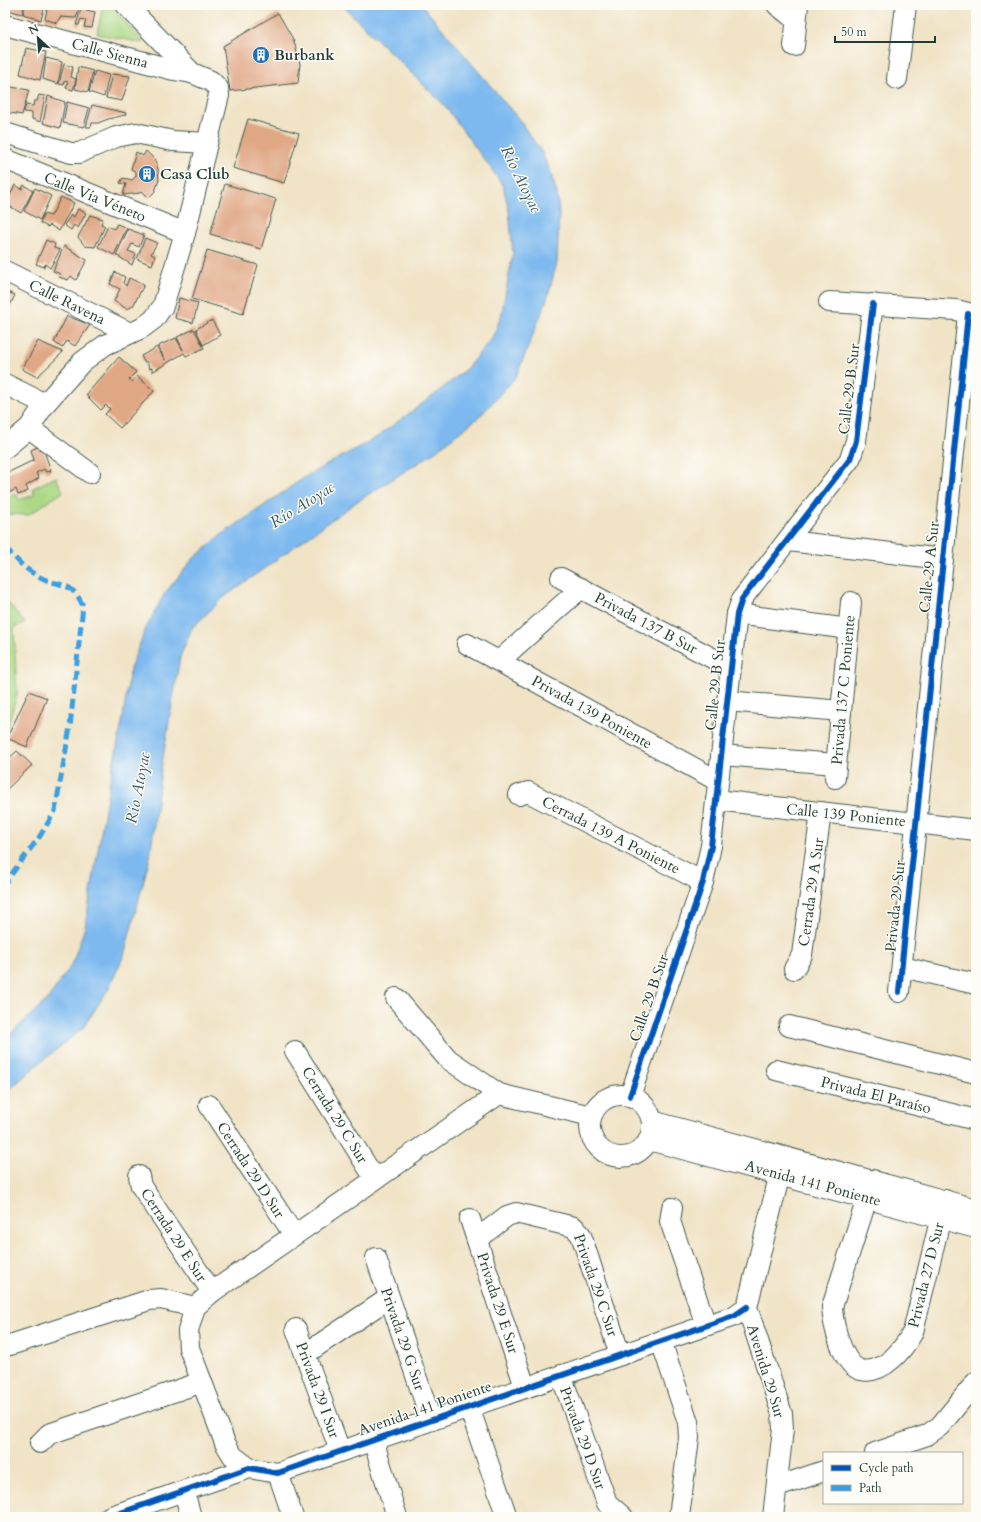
<svg xmlns="http://www.w3.org/2000/svg" width="981" height="1522" font-family="Cardo,serif">
<rect width="100%" height="100%" fill="#fdfcf7"/>
<filter id="ink" filterUnits="userSpaceOnUse"><feTurbulence type="fractalNoise" baseFrequency=".025" numOctaves="2"/><feDisplacementMap in="SourceGraphic" scale="8" xChannelSelector="R" yChannelSelector="G"/><feConvolveMatrix kernelMatrix="1 2 1 2 8 2 1 2 1" color-interpolation-filters="sRGB"/></filter>
<filter id="wash" filterUnits="userSpaceOnUse"><feTurbulence type="fractalNoise" baseFrequency=".012" numOctaves="4" result="noise"/><feDisplacementMap in="SourceGraphic" scale="16" xChannelSelector="R" yChannelSelector="G"/><feGaussianBlur stdDeviation="0.9" result="paint"/><feColorMatrix in="noise" values="0 0 0 0 0 0 0 0 0 0 0 0 0 0 0 0 0 1.4 0 .05"/><feComposite in="paint" operator="in"/></filter>
<g filter="url(#wash)">
<rect width="100%" height="100%" fill="#f0e3c6"/>
<!-- green -->
<g fill="#acd885" stroke="#668a5c">
<path d="M103,5H111L143,43L97,34Z"/>
<path d="M56,477L63,492L28,515L5,514V498L16,494L19,500L34,495L33,488Z"/>
<path d="M5,599L25,623L14,627L17,694L5,735Z"/>
</g>
<!-- water -->
<path fill="#7db9ef" stroke="#4e7b92" d="M342,5H422L517,117L541,151L550,171L557,193L559,215L557,263L546,302L516,377L479,417L429,456L355,503L223,598L192,628L180,657L161,770L150,857L124,955L109,988L83,1028L30,1071L5,1094V1039L48,999L72,964L85,927L109,785L123,718L130,669L146,628L165,593L193,559L220,536L308,475L377,437L438,392L467,368L492,338L501,317L513,253L509,211L503,185L445,106Z"/>
<g id="blocks">
<!-- building -->
<g fill="#e0a785">
<path d="M9,5H24L22,14L8,10Z"/>
<path d="M26,5H45L41,20L23,14Z"/>
<path d="M48,5H80L76,18L60,17L57,23L45,19Z"/>
<path d="M82,5H87L86,10L95,12L92,28L84,27L86,20L81,19L79,25H76Z"/>
<path d="M278,13L294,41L300,64L298,83L230,91L223,46Z"/>
<path d="M26,48L46,52L40,80L20,74Z"/>
<path d="M46,58L62,62L58,84L43,79Z"/>
<path d="M64,64L73,67L71,77L76,79L73,90L66,88L68,82L65,81L64,85L59,84Z"/>
<path d="M78,67L93,71L88,92L75,89Z"/>
<path d="M95,71L109,75L104,97L89,92Z"/>
<path d="M112,74L130,76L122,101L106,98Z"/>
<path d="M5,81H7L6,86L10,87L6,103Z"/>
<path d="M11,87L29,90L22,115L5,112Z"/>
<path d="M39,95L45,96L40,122L32,119V113L24,112L26,105L33,106L34,101H37Z"/>
<path d="M48,96L65,102L60,128L43,123Z"/>
<path d="M67,102L89,108L84,127L63,123Z"/>
<path d="M92,105L126,113L125,115L108,119L98,123H92L91,127H86Z"/>
<path d="M248,119L299,133L284,183L233,168Z"/>
<path d="M146,151L155,160L158,169L159,180L155,191L149,198L142,191L140,193L123,195L126,184L120,183L123,178L132,180L136,176V172L131,169L136,152L143,156Z"/>
<path d="M225,184L276,199L261,249L210,234Z"/>
<path d="M15,185L22,189L24,185L33,191L21,213L6,204Z"/>
<path d="M35,188L51,196L40,220L24,211Z"/>
<path d="M61,197L74,203L59,231L50,225L48,227L40,223L44,214L51,216Z"/>
<path d="M78,209L86,213L78,228L74,225L71,230L64,225L71,215L74,217Z"/>
<path d="M90,215L103,219L101,224L105,226L95,247L85,246L78,237Z"/>
<path d="M117,224L127,228L114,255L98,247L108,226L114,229Z"/>
<path d="M128,229L144,235L139,247L132,244L128,251L136,254L132,265L116,255Z"/>
<path d="M145,238L157,243L151,254L155,256L152,265L137,259Z"/>
<path d="M46,240L55,244L54,248L60,250L50,268L45,264L44,267L36,264Z"/>
<path d="M64,246L87,260L76,280L71,276L68,280L59,277L60,274L53,271Z"/>
<path d="M207,250L258,265L243,314L192,299Z"/>
<path d="M115,272L125,277L123,283L126,286L129,278L144,285L133,306L127,309L114,301L120,289L110,284Z"/>
<path d="M5,291L15,295L5,316Z"/>
<path d="M179,298L198,303L193,323L175,318Z"/>
<path d="M67,316L90,325L75,346L67,341L62,348L54,342Z"/>
<path d="M212,320L220,335L203,345L196,329Z"/>
<path d="M194,329L204,348L186,356L184,353L152,372V368L149,369L147,362H144L141,356L157,347L165,360L158,346L176,338L183,350L177,337Z"/>
<path d="M38,341L63,352L37,377L22,369Z"/>
<path d="M119,357L136,372L129,379L132,382L137,376L154,391L120,428L105,414L110,409L106,405L101,410L86,395Z"/>
<path d="M42,445L51,471L46,472L44,469L36,473L39,478L26,486L28,491L18,495L16,489L5,495V474L34,460L31,450Z"/>
<path d="M29,691L47,698L27,747L7,738Z"/>
<path d="M17,751L32,765L5,791V762Z"/>
</g>
</g>
</g>
<g filter="url(#ink)">
<use href="#blocks" fill-opacity="0" stroke="#3e564a" stroke-width="1"/>
<g fill="none" stroke-linecap="round" stroke-linejoin="round">
<defs>
<g id="minor">
<path d="M777,5L796,20"/>
<path d="M5,25L174,70L192,73"/>
<path d="M794,46L798,5"/>
<path d="M897,79L906,5"/>
<path d="M5,133L71,153H79L116,137L136,133L173,141L207,143"/>
<path d="M5,159L185,233"/>
<path d="M5,271L130,333"/>
<path d="M829,302L956,310L976,315"/>
<path d="M5,384L45,404"/>
<path d="M29,428L90,473"/>
<path d="M5,448L29,428L45,404L82,362L105,345L142,328L154,319L163,306L185,233L219,95L218,88L211,81L192,73L126,5"/>
<path d="M788,541L943,559"/>
<path d="M561,578L731,668"/>
<path d="M737,614L849,629"/>
<path d="M467,644L718,781"/>
<path d="M499,661L581,588"/>
<path d="M727,701L841,711"/>
<path d="M721,755L836,764"/>
<path d="M835,778L851,602"/>
<path d="M519,795L528,792L703,882"/>
<path d="M716,800L976,830"/>
<path d="M902,967L976,984"/>
<path d="M794,969L802,955L821,812"/>
<path d="M899,992L968,314"/>
<path d="M396,998L448,1059L499,1094L591,1116"/>
<path d="M789,1026L976,1073"/>
<path d="M295,1051L375,1179"/>
<path d="M776,1070L976,1120"/>
<circle cx="621" cy="1126" r="31"/>
<path d="M630,1096L703,882L711,846L737,614L742,599L850,459L856,441L873,304"/>
<path d="M209,1105L294,1235"/>
<path d="M652,1121L976,1209"/>
<path d="M649,1140L976,1228"/>
<path d="M139,1176L141,1186L212,1292"/>
<path d="M873,1180L832,1307C833,1324 842,1365 861,1370C884,1375 904,1348 913,1332L945,1200"/>
<path d="M672,1208L670,1221L706,1325"/>
<path d="M470,1219L525,1387"/>
<path d="M477,1239L507,1216L516,1213L574,1227L581,1235L620,1355"/>
<path d="M376,1258L431,1420"/>
<path d="M296,1329L340,1451"/>
<path d="M661,1341L688,1422L689,1438L679,1517"/>
<path d="M5,1344L10,1345L149,1300L161,1299L195,1307"/>
<path d="M305,1354L389,1298"/>
<path d="M561,1375L607,1503L623,1517"/>
<path d="M469,1407L507,1517"/>
<path d="M373,1440L397,1517"/>
<path d="M40,1443L49,1434L202,1382"/>
<path d="M875,1453L927,1435L940,1426L976,1382"/>
<path d="M249,1468L233,1456L225,1443L189,1348L188,1331L195,1307L212,1292L499,1094"/>
<path d="M278,1473L293,1517"/>
<path d="M777,1487L824,1471"/>
<path d="M184,1491L191,1517"/>
<path d="M109,1517L249,1468L278,1473L734,1316L747,1307"/>
<path d="M773,1517L783,1429L782,1414L747,1307L784,1157"/>
</g>
</defs>
<!-- minor casing -->
<use href="#minor" stroke="#3e564a" stroke-width="22"/>
<!-- minor -->
<use href="#minor" stroke="#fff" stroke-width="20"/>
<!-- quiet -->
<path stroke="#3c9ee2" stroke-width="5" stroke-dasharray="10 5" stroke-linecap="butt" d="M5,547C15,558 24,569 38,576C59,588 71,579 83,606L70,727L55,811L40,836L5,883"/>
<defs>
<g id="cycleway">
<path d="M899,992L968,314"/>
<path d="M630,1096L703,882L711,846L737,614L742,599L850,459L856,441L873,304"/>
<path d="M109,1517L249,1468L278,1473L734,1316L747,1307"/>
</g>
</defs>
<!-- cycleway casing -->
<use href="#cycleway" stroke="#fdfcf7" stroke-width="8"/>
<!-- cycleway -->
<use href="#cycleway" stroke="#0057b8" stroke-width="6"/>
</g>
</g>
<!-- icons -->
<defs>
<symbol id="building-disc" viewBox="-11 -11 22 22"><circle r="9.5" fill="#1f6fb2" stroke="#fdfcf7"/><path d="M-4-6H4V6H1V3H-1V6H-4ZM-2.5-4.3h1.7v1.8h-1.7ZM.8-4.3h1.7v1.8H.8ZM-2.5-1h1.7V.8h-1.7ZM.8-1h1.7V.8H.8Z" fill="#fff"/></symbol>
</defs>
<g fill-rule="evenodd">
<use href="#building-disc" x="251" y="45" width="20" height="20"/>
<use href="#building-disc" x="137" y="164" width="20" height="20"/>
</g>
<g text-anchor="middle" dominant-baseline="central" stroke-width="3" stroke-linejoin="round" paint-order="stroke">
<!-- street labels -->
<g font-size="15" fill="#1f3d34" stroke="#fdfcf7">
<text transform="translate(110 53) rotate(15)">Calle Sienna</text>
<text transform="translate(95 197) rotate(22)">Calle Vía Véneto</text>
<text transform="translate(67 302) rotate(26)">Calle Ravena</text>
<text transform="translate(849 389) rotate(-83)">Calle 29 B Sur</text>
<text transform="translate(929 567) rotate(-84)">Calle 29 A Sur</text>
<text transform="translate(646 623) rotate(28)">Privada 137 B Sur</text>
<text transform="translate(715 685) rotate(-84)">Calle 29 B Sur</text>
<text transform="translate(843 690) rotate(-85)">Privada 137 C Poniente</text>
<text transform="translate(592 712) rotate(29)">Privada 139 Poniente</text>
<text transform="translate(846 815) rotate(6)">Calle 139 Poniente</text>
<text transform="translate(611 835) rotate(27)">Cerrada 139 A Poniente</text>
<text transform="translate(811 892) rotate(-82)">Cerrada 29 A Sur</text>
<text transform="translate(895 906) rotate(-84)">Privada 29 Sur</text>
<text transform="translate(649 998) rotate(-71)">Calle 29 B Sur</text>
<text transform="translate(876 1095) rotate(14)">Privada El Paraíso</text>
<text transform="translate(335 1115) rotate(58)">Cerrada 29 C Sur</text>
<text transform="translate(251 1170) rotate(57)">Cerrada 29 D Sur</text>
<text transform="translate(813 1183) rotate(15)">Avenida 141 Poniente</text>
<text transform="translate(174 1235) rotate(57)">Cerrada 29 E Sur</text>
<text transform="translate(926 1275) rotate(-76)">Privada 27 D Sur</text>
<text transform="translate(596 1285) rotate(71)">Privada 29 C Sur</text>
<text transform="translate(498 1303) rotate(72)">Privada 29 E Sur</text>
<text transform="translate(403 1339) rotate(71)">Privada 29 G Sur</text>
<text transform="translate(766 1371) rotate(73)">Avenida 29 Sur</text>
<text transform="translate(318 1390) rotate(70)">Privada 29 I Sur</text>
<text transform="translate(425 1408) rotate(-19)">Avenida 141 Poniente</text>
<text transform="translate(583 1438) rotate(70)">Privada 29 D Sur</text>
</g>
<!-- poi labels -->
<g font-size="15" font-weight="bold" fill="#1f3d34" stroke="#fdfcf7" text-anchor="start">
<text x="274" y="55">Burbank</text>
<text x="160" y="174">Casa Club</text>
</g>
<!-- water labels -->
<g font-size="16" font-style="italic" fill="#365c63" stroke="#fdfcf7">
<text transform="translate(521 179) rotate(64)">Río Atoyac</text>
<text transform="translate(302 505) rotate(-32)">Río Atoyac</text>
<text transform="translate(138 788) rotate(-79)">Río Atoyac</text>
</g>
</g>
<!-- margin -->
<rect width="981" height="1522" fill="none" stroke="#fdfcf7" stroke-width="20"/>
<!-- legend -->
<rect x="823" y="1452" width="140" height="52" fill="#fdfcf7" stroke="#a4b0a9"/>
<rect x="831" y="1465" width="20" height="6" fill="#0057b8" stroke="#a4b0a9"/>
<text x="859" y="1472" font-size="12" fill="#1f3d34">Cycle path</text>
<rect x="831" y="1485" width="20" height="6" fill="#3c9ee2" stroke="#a4b0a9"/>
<text x="859" y="1492" font-size="12" fill="#1f3d34">Path</text>
<!-- north arrow -->
<g transform="translate(38 38) rotate(334)" stroke="#fdfcf7" stroke-width="3" paint-order="stroke">
<path d="M0-3L7 15L0 10L-7 15Z" fill="#1f3d34"/>
<text y="-6" font-size="11" font-weight="bold" text-anchor="middle" fill="#1f3d34">N</text>
</g>
<!-- scale -->
<path d="M835 36v6h100v-6" fill="none" stroke="#1f3d34" stroke-width="2"/>
<text x="841" y="36" font-size="12" fill="#1f3d34" stroke="#fdfcf7" stroke-width="3" paint-order="stroke">50 m</text>
</svg>
